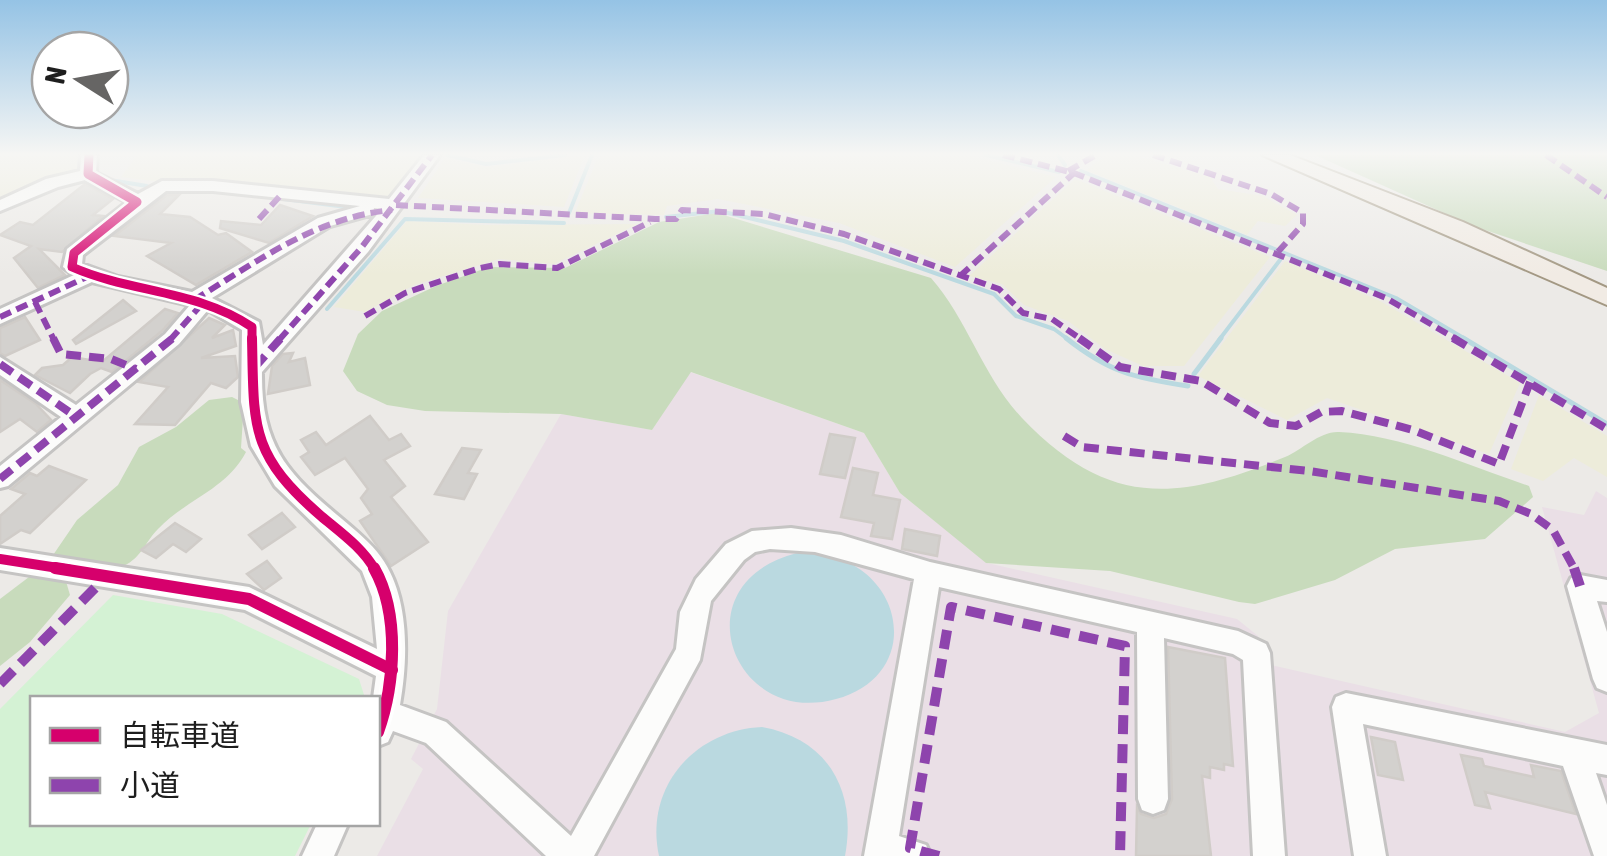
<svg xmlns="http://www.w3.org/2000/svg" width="1607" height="856" font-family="'Asap Condensed','Noto Sans JP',sans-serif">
<rect width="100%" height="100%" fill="#eceae7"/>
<!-- industrial -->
<path fill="#eadfe6" d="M690,372L864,433L900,493L987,563L1237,619L1258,636L1271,665L1565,732L1599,713L1542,507L1584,515L1596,491L1607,498V856H377L423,769L411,759L437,709L448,611L561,414L652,430Z"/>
<!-- farmland -->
<g fill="#edecda">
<path d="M0,155H79L81,173L0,203Z"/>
<path d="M137,155H378L422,157L392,198L293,193L210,179L160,182L121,177Z"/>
<path d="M585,155L564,207L418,198L445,158L487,167Z"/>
<path d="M606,155H967L1056,177L955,267L839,223L718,199L667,206L664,215L575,213L597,159Z"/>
<path d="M1106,155H1133L1210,177L1218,189L1263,196L1297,215L1285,226L1258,221L1247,235L1086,170Z"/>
<path d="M1075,179L1270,257L1184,366H1143L1105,349L1068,321L1024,305L1002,284L969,276Z"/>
<path d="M407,221L487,225L638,224L554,264L499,259L414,285L365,312L334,307Z"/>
<path d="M1285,261L1380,301L1520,383L1489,454L1327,398L1287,420L1198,376Z"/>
<path d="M1539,395L1607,436V477L1574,458L1543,481L1511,469Z"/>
</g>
<!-- forest -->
<g fill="#c8dbbc">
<path d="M1315,155H1607V271L1473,226Z"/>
<path d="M717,213L931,278C968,320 983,377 1022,418C1109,509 1179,501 1285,457C1302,450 1320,431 1339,432C1402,435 1470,466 1529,486L1533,497L1485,539L1395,549L1335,580L1255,604L1239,602L1110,571L986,563L900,493L864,433L691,372L652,430L561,414L425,411L387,405L357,391L343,371L358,334L382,311L436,286L489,267L565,268L659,222Z"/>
<path d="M232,397L244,403L241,448L246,452C226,490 185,500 158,529C145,542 140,561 120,567C101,573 68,563 49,561L77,520L118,485L139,447L176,427L209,400Z"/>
<path d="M53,574L65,578L70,595L30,642L0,666V599L29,577Z"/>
</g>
<!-- park -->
<path fill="#d4f2d4" d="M113,595L222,614L359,679L365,698H32V824H311L295,856H0V709Z"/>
<!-- water -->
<g fill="#bad9e0">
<path d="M797,553C902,548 932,673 836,699C732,728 679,583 797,553Z"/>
<path d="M762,727C829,739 857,792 845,856H659C644,787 695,730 762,727Z"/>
</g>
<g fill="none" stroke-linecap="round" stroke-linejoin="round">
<!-- stream-far1 -->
<g stroke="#bad9e0" stroke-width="4">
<path d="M447,155L486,164L565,155"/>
<path d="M986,155L1059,172"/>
<path d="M1058,155L1065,165"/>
<path d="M1081,171L1396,298L1467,340"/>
<path d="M110,180L147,186"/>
<path d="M67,184L81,182"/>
<path d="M252,195L354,208"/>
<path d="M569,213L592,155"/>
<path d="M666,217L720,211L844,241L994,294L1016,316L1054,329L1069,340"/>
<path d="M327,309L405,219L564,223"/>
<path d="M1219,340L1280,260"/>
</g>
<!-- stream -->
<g stroke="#bad9e0" stroke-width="5">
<path d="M1066,338C1109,372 1134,378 1188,386"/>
<path d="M1463,338L1607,424"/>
<path d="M1194,374L1221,338"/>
</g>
</g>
<!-- building -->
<g fill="#d3d1ce" stroke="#d0ccc8" stroke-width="2.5">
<path d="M85,184L113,199L93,215L103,216L62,252L39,249L65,275L38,288L14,258L31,246L0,235L20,222L33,225Z"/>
<path d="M167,195H179L160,214L190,217L218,235L226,233L252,252L196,285L147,256L171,243L114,236Z"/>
<path d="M280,205L313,216L269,243L220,228L221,221L261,225Z"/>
<path d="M123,300L136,311L76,344L73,340Z"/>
<path d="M165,309L178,313L162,331L112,372L101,368L90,374L70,393L35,375L42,368L63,365L72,357L102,362Z"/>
<path d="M25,317L40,340L5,356L0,353V328Z"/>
<path d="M209,318L225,325L212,338L233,330L236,346L201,358L235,356L238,377L226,388L211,383L175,425L135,424L168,387L139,382Z"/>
<path d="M293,353L289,362L305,358L310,385L268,394L272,366L283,354Z"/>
<path d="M0,380L36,404L51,420L37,432L20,419L0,432Z"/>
<path d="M370,416L389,440L401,434L410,446L384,460L405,486L391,497L428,542L391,566L360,521L372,514L361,498L368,489L345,458L315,475L301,457L309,452L301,440L316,432L326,445Z"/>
<path d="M830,434L855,438L845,478L820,474Z"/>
<path d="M462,448L481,450L468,473L477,474L464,499L435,494Z"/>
<path d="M49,466L86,480L30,533L21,530L0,544V516L25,494L11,489L30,473L37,476Z"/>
<path d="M853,468L878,473L873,495L900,500L892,539L871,536L874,523L841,517Z"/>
<path d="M282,513L295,527L262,549L249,535Z"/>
<path d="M175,523L201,539L186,552L173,544L156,558L141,550Z"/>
<path d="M905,529L940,536L937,556L902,549Z"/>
<path d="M267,561L281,578L264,590L247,574Z"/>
<path d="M1168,647L1225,658L1233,766L1224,764V770L1210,767V778L1202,776L1211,856H1136L1137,807L1141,814L1154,818L1166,814L1172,799Z"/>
<path d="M1371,737L1395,742L1403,780L1378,775Z"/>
<path d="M1461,755L1482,759L1484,766L1534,777L1531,765L1561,771L1576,814L1485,792L1490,808L1475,805Z"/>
</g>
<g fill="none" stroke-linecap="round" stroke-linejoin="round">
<defs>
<g id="minor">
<path d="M81,155H97L96,173L138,194L162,181H213L389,199L424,155H440L368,252L262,372C261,447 288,474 342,519C356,531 371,543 381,557C410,597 408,659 400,705L446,722L571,836L676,649L680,612L696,579L726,544L752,531L791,528L841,535L930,562L1238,631L1266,644L1270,653L1285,856H1253L1243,660L1233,654L1164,638L1168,799L1164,810L1153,814L1142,810L1138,799L1137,632L939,587L899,836L926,845L931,856H864L914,579L815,552L770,549L755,552L744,560L711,601L700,660L594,856H546L426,743L393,731L388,742L378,746V698H373L376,676L245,610L0,570V548L249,587L377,649L372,597L362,571L275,486L251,446L241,402L242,330L208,310L179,344L8,486L0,488V466L61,417L0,375V357L76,405L165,334L190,305L92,282L0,324V309L74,275L63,267L67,249L127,202L85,180L58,187L0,211V200L46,179L80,171ZM166,191H213L360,206L318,218L192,292L118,277L82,264L83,255ZM374,208L382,209L263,345L259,322L212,298L330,226L373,214Z"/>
<path d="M1580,575L1607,580V602L1597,601L1607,632V692L1597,688L1593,679L1567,586L1571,578Z"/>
<path d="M1346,693L1607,745V775L1596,773L1607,805V856H1594L1563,766L1363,724L1386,856H1354L1332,707L1336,697Z"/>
<path d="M317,824H348L334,856H302Z"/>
</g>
<path id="major" d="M1262,155H1290L1463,222L1607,288V305Z"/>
</defs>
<!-- minor casing -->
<use href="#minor" stroke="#c5c4c3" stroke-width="6"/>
<!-- major casing -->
<use href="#major" stroke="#a39883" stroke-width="4"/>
<!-- minor -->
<use href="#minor" fill="#fcfcfb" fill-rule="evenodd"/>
<!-- major -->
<use href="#major" fill="#f1ebe4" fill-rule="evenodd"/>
<!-- quiet-far2 -->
<g stroke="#8e44ad" stroke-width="6" stroke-dasharray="12 6" stroke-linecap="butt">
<path d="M1003,155L1074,173L1386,298L1458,340"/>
<path d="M1153,155L1271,194L1303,213V224L1276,254"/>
<path d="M1546,155L1607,197"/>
<path d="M1068,171L1096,155"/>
<path d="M396,205L655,219H676L682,210L764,214L844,234L999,289L1023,313L1052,319L1082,340"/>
<path d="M259,219L280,196"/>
<path d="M960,276L1074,173"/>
<path d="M194,300C258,261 316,217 392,210"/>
<path d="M35,302L54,340"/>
<path d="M365,316L405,293L480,268L500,264L557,268L650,222"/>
<path d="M0,317L89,276"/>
<path d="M170,340L202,304"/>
<path d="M279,340L361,248L432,155"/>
</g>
<!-- quiet-far1 -->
<g stroke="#8e44ad" stroke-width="8" stroke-dasharray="15 8" stroke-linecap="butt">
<path d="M53,338L61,354L111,359L136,369"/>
<path d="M1079,338L1120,367L1201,381L1270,423L1296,426L1321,412L1342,411L1413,430L1499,464L1530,382"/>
<path d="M1453,338L1607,429"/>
<path d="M0,364L75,416"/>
<path d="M255,367L281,338"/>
<path d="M1064,436L1082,447L1309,471L1499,501L1531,514L1553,530L1575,570"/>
<path d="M0,479L173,338"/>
</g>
<!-- quiet -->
<g stroke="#8e44ad" stroke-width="10" stroke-dasharray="19 10" stroke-linecap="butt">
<path d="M1574,568L1580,586"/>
<path d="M0,684L106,577"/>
<path d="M939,856L910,848L951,607L1125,646L1120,856"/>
</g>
<defs>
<path id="cycleway-far2" d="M89,155L88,174L137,202L74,253L72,267C131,293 198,290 252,327V340"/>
<g id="cycleway-far1">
<path d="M252,338C254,426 249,454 321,516C340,532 363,548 375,570"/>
<path d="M0,559L71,570"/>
</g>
<g id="cycleway">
<path d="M55,568L249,599L392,670"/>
<path d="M374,568C400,614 395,684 378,732"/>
</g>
</defs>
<!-- cycleway-far2 casing -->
<use href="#cycleway-far2" stroke="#fff" stroke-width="14"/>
<!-- cycleway-far1 casing -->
<use href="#cycleway-far1" stroke="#fff" stroke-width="16"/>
<!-- cycleway casing -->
<use href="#cycleway" stroke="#fff" stroke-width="19"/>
<!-- cycleway-far2 -->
<use href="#cycleway-far2" stroke="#d6006c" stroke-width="9"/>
<!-- cycleway-far1 -->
<use href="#cycleway-far1" stroke="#d6006c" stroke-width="10"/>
<!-- cycleway -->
<use href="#cycleway" stroke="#d6006c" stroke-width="12"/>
</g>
<!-- sky -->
<linearGradient id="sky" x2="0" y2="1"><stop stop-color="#95c3e5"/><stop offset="0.56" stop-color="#f6f6f4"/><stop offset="1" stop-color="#f6f6f4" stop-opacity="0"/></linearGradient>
<rect width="1607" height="275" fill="url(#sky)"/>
<!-- legend -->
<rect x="30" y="696" width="350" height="130" fill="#ffffff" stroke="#a5a5a5" stroke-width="2.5"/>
<rect x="50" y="728" width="50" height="15" fill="#d6006c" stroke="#a5a5a5" stroke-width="2.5"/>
<text x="120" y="746" font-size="30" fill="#1e1e1e">自転車道</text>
<rect x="50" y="778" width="50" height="15" fill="#8e44ad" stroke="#a5a5a5" stroke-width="2.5"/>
<text x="120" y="796" font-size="30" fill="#1e1e1e">小道</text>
<!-- north arrow -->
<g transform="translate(80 80) rotate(281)"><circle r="48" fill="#ffffff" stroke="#a5a5a5" stroke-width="2.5"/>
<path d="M0-8L18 38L0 25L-18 38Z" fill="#666564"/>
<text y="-15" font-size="28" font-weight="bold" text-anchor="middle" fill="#1e1e1e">N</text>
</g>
</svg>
